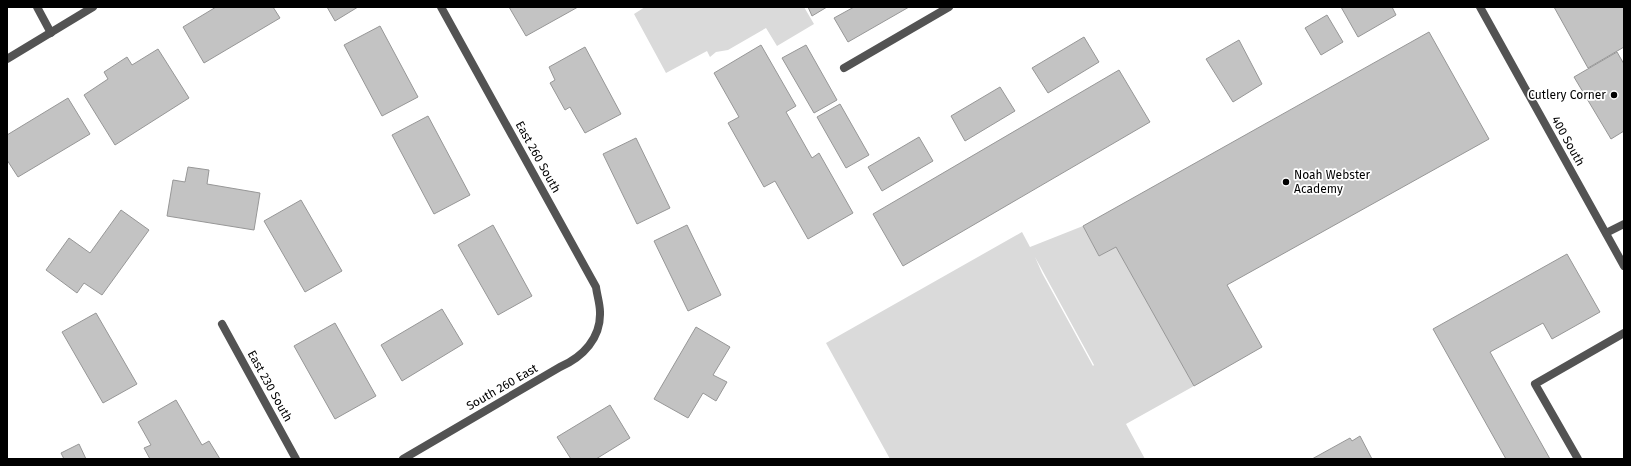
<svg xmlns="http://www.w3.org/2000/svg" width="1631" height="466" font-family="'Fira Sans',sans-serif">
<rect width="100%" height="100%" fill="#fff"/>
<!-- green -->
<g fill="#dadada" fill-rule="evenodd">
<path d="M645,7H804L814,24L777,46L766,28L728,50L716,52L710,57L707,51L666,73L634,14Z"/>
<path d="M1083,226L1099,256L1116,247L1194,386L1126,424L1145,459H890L826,343L1022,232L1030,247ZM1035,257L1094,365L1093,366L1042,273Z"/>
</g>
<!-- building -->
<g fill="#c3c3c3" stroke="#979797">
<path d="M216,7H273L280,18L204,63L183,27Z"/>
<path d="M327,7H358L335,21Z"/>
<path d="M509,7H578L526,36Z"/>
<path d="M808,7H827L812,16Z"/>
<path d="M854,7H909L848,42L834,18Z"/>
<path d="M1341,7H1392L1396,15L1358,37Z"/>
<path d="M1554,7H1624V47L1588,68Z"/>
<path d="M1327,15L1343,42L1321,55L1305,28Z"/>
<path d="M380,26L418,97L382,116L344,45Z"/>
<path d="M1429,32L1489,139L1227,285L1262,347L1194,386L1116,247L1099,256L1083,226Z"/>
<path d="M1084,37L1099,62L1048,93L1032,68Z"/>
<path d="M1239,40L1262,84L1233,102L1206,59Z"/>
<path d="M761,45L796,106L786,112L812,158L819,153L853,213L808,239L775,181L764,187L728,123L739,117L714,73Z"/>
<path d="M806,45L837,100L814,113L782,58Z"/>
<path d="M585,47L621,114L585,133L570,107L565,110L550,83L555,80L549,67Z"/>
<path d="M158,49L189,98L115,145L84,95L108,79L104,72L127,57L132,65Z"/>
<path d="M1617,52L1624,64V131L1611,139L1574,77Z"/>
<path d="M1119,70L1150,122L903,266L873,214Z"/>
<path d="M1000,87L1015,111L965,141L951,116Z"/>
<path d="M68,98L90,134L18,177L7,160V135Z"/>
<path d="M840,104L869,155L846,168L817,117Z"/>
<path d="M428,116L470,195L434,214L392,135Z"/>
<path d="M919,137L933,161L882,191L868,167Z"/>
<path d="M636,138L670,208L637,224L603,154Z"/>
<path d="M188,167L209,170L207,184L260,193L254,230L167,216L173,180L185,182Z"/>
<path d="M301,200L342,271L305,292L264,221Z"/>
<path d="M121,210L149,230L102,295L84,283L77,293L46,270L69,238L90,253Z"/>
<path d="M493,225L532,296L498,315L458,245Z"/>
<path d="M687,225L721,295L688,311L654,241Z"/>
<path d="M1567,254L1600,312L1552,339L1543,323L1490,352L1550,459H1506L1433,329Z"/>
<path d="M442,309L463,344L402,381L381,345Z"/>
<path d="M96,313L137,384L103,403L62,332Z"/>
<path d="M335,323L376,396L335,419L294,346Z"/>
<path d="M696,327L730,347L713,375L727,382L716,401L703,393L688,418L654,399Z"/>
<path d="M176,400L202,445L209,441L220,459H150L144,448L151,445L138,422Z"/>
<path d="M610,405L630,438L596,459H571L557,437Z"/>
<path d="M1360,436L1372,459H1312L1350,438L1352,441Z"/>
<path d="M79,444L86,459H64L61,453Z"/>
</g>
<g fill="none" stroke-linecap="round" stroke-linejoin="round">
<!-- service -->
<g stroke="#535353" stroke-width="8">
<path d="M1606,233L1624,224"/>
<path d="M1578,459L1535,384L1624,333"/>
</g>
<!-- minor -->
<g stroke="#535353" stroke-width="8">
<path d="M37,7L51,33"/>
<path d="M7,59L93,7"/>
<path d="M844,68L949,7"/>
<path d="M222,324L296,459"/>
<path d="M403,459L560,367C583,357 601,338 600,312C600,304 597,295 596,287L441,7"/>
</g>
<!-- tertiary -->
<path stroke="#535353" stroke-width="8" d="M1480,7L1624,266"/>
</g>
<!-- markers -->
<g fill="#000" stroke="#fff" stroke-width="1.5">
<circle cx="1614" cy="95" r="4"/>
<circle cx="1286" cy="182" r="4"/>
</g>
<g text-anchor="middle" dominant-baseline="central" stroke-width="3.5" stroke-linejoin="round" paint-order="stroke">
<!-- poi labels -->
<g font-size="12" fill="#000" stroke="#fff" text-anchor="end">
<text x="1606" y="95">Cutlery Corner</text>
<text x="1294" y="175" text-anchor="start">Noah Webster<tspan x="1294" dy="14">Academy</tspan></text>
</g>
<!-- street labels -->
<g font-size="12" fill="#000" stroke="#fff">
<text transform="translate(1568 141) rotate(61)">400 South</text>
<text transform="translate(538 157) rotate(61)">East 260 South</text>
<text transform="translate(270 386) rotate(61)">East 230 South</text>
<text transform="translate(502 387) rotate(-30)">South 260 East</text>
</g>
</g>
<!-- border -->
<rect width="1631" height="466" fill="none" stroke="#000000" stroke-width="16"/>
</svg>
